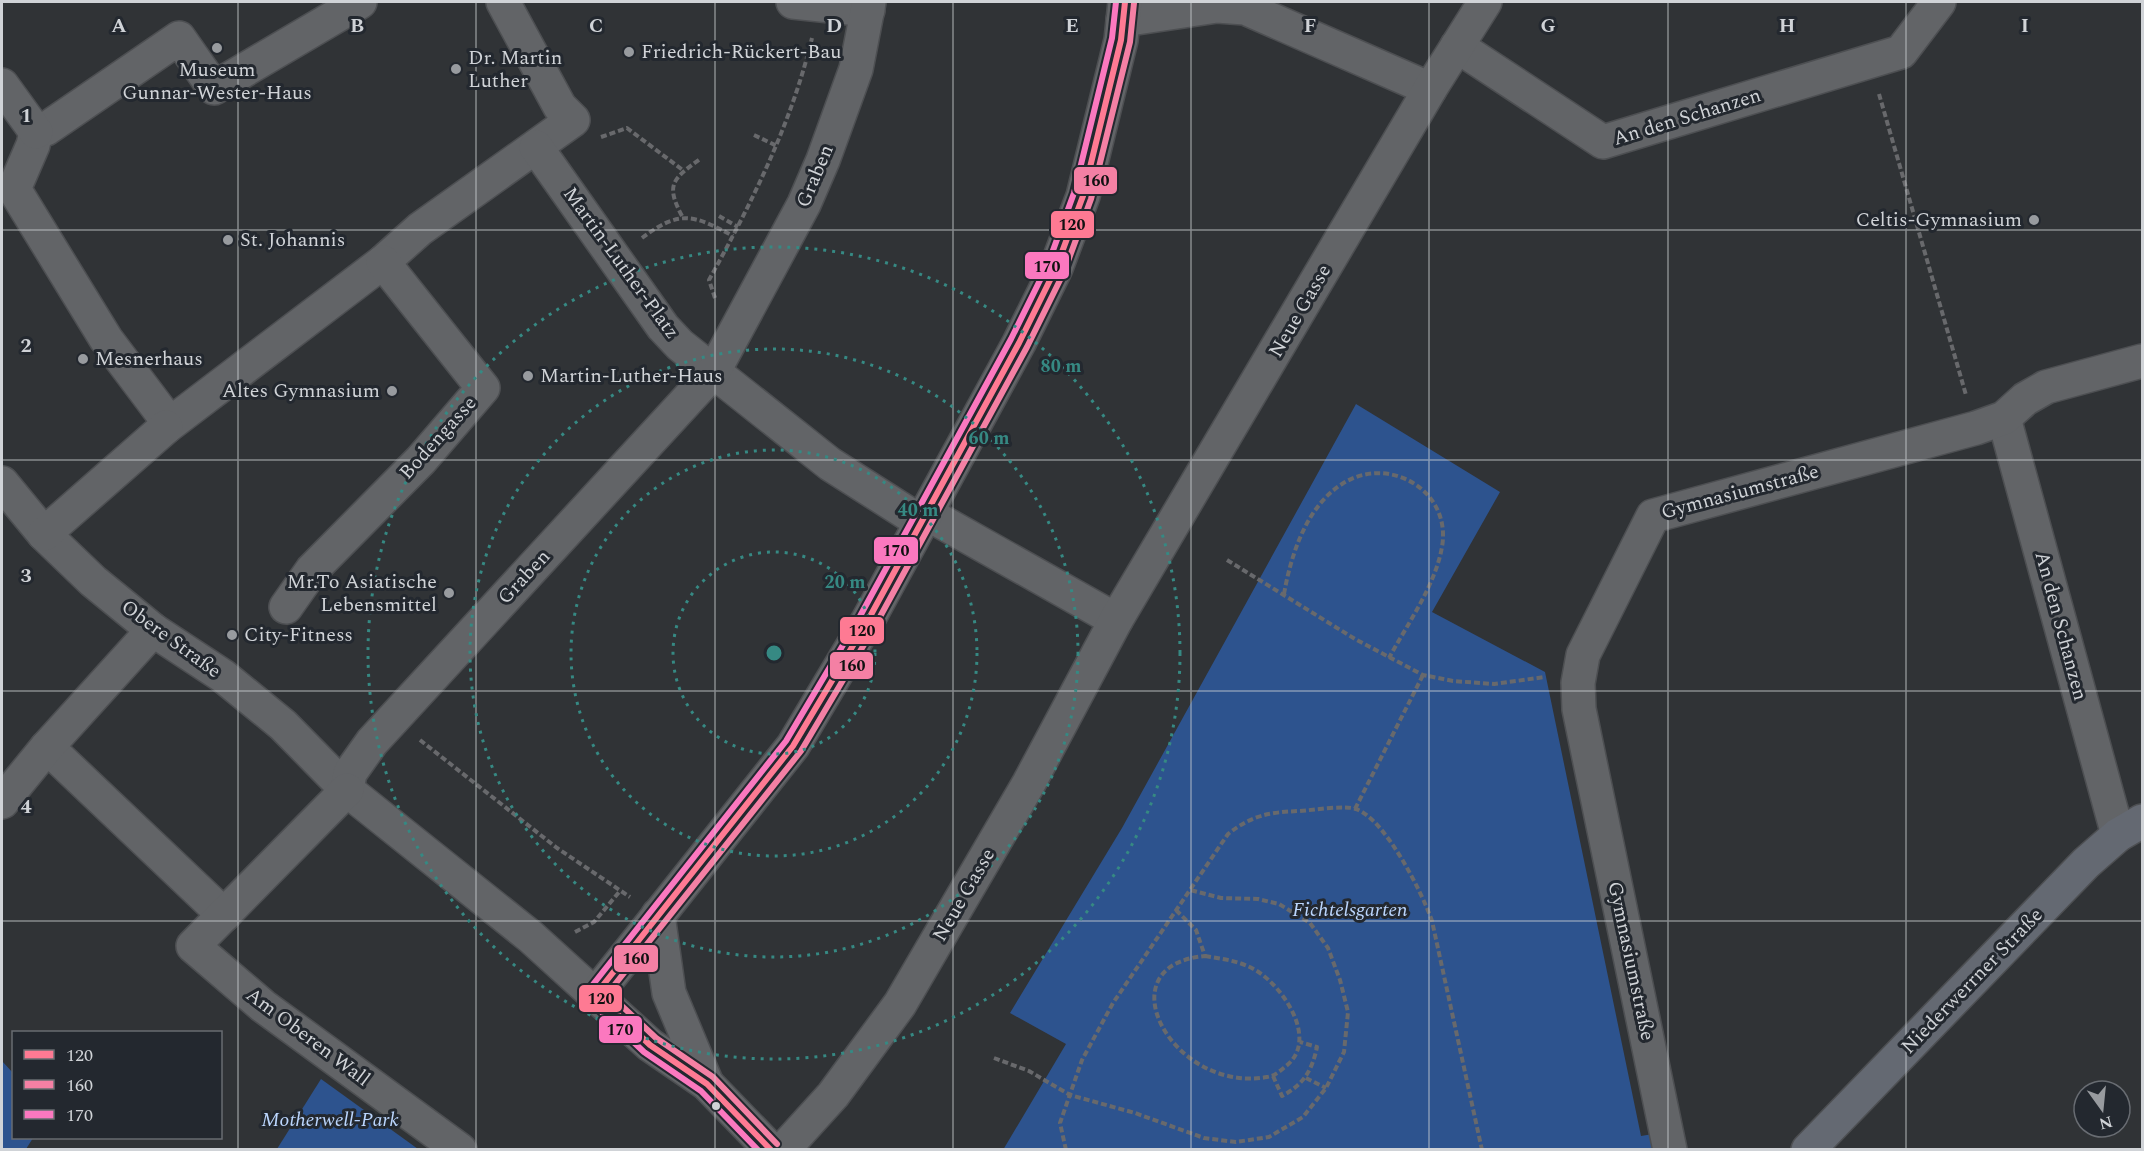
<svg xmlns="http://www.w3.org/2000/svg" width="2144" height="1151" font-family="Spectral,serif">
<rect width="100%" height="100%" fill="#303336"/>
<!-- green -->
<g fill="#2d538e">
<path d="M1356,404L1500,492L1432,612L1545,672L1641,1136L1653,1134L1654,1149L1003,1150L1066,1044L1010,1013L1122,828Z"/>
<path d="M2,1061L13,1073L14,1138H33L26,1149H2Z"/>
<path d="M321,1079L418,1149H277Z"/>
</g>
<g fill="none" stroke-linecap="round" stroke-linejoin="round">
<defs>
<g id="minor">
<path d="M360,2L214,88L179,38L46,129L36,132L33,145L14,189L106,339L164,416L166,427L383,262L420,229L573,120L560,107L503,2"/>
<path d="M793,2L868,10"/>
<path d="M1123,20L1217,6L1245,8L1430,89"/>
<path d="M1457,46L1603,142L1901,52L1939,2"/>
<path d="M2,85L36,132"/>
<path d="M536,147L663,327L680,345L830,464L921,522"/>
<path d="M2004,418L2118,835"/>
<path d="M2,483L44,534L93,581L153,630L223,676L283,725L347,790L531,937L650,1045L707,1084L771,1150"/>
<path d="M926,513L1116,620"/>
<path d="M44,534L166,427"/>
<path d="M286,607L312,570L421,460L483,388L383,262"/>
<path d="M47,747L224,915"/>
<path d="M347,790L350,773L372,742L714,371L804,204L823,160L856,69L869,2"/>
<path d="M347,790L193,946L263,1006L460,1150"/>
<path d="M2,802L47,747L153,630"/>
<path d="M658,915L669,993L707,1084"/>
<path d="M596,994L793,746L867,622L1019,343L1056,268L1083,196L1121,40L1125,2"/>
<path d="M783,1150L833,1095L900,1004L1029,783L1116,620L1430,89L1485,2"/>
<path d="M1670,1150L1579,709L1578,683L1583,655L1653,516L1976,428L2004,418L2025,399L2046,387L2142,361"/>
</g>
<path id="major" d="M1808,1150L2086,863L2118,835L2142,821"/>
</defs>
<!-- minor casing -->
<use href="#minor" stroke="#4d4f52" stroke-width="36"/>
<!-- major casing -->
<use href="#major" stroke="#4d4f52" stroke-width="36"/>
<!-- path -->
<g stroke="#68696c" stroke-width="4" stroke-dasharray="6 3" stroke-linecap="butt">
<path d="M1879,94L1966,395"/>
<path d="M754,135L777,146"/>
<path d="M601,137L627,128L684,171"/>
<path d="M682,216C665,184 673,179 700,159"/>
<path d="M719,216L738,227"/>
<path d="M642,238C680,209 694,215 733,236"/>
<path d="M715,298L709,280C752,202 791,125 812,38"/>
<path d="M1227,560L1355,639L1423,675L1453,681L1494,684L1545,677"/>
<path d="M1284,594C1291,555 1306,507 1342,484C1388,454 1452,490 1442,547C1435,586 1408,623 1389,658"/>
<path d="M420,740L557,848L630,897"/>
<path d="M1355,809L1423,675"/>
<path d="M1176,910L1196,930L1205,956"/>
<path d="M575,932L594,922L620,891"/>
<path d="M1205,956C1223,959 1241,961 1257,971C1284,988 1319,1040 1286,1066C1280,1071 1275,1076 1267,1077C1173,1094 1102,965 1205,956Z"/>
<path d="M994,1058L1029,1071L1070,1095L1135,1113L1204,1138L1236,1142L1269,1137L1303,1117L1326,1088L1344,1052L1348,1012L1340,980L1328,948L1310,923L1279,904L1258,899L1221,898L1190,890"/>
<path d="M1273,1076L1282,1096C1303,1085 1312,1071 1317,1047L1300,1042"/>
<path d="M1306,1078L1326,1088"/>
<path d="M1066,1150L1060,1123L1082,1060L1113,1003L1228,834C1252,815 1270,812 1300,811C1313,810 1345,805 1356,809C1385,819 1422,892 1432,921L1482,1150"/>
</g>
<!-- minor -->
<use href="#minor" stroke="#626467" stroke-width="33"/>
<!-- major -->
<use href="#major" stroke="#646972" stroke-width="33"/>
<defs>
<path id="bus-1" d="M771,1150L707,1084L650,1045L596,994L793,746L867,622L1019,343L1056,268L1083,196L1121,40L1125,2"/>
<path id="bus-2" d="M777,1144L713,1077L656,1038L608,993L801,751L875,626L1027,347L1064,272L1091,199L1130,42L1134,3"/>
<path id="bus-3" d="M758,1150L701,1091L644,1052L589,1000L587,992L786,741L859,618L1011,339L1048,264L1074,193L1112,38L1116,2"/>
</defs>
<!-- bus-1 casing -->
<use href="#bus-1" stroke="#23282f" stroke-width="10"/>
<!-- bus-2 casing -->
<use href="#bus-2" stroke="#23282f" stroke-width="10"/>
<!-- bus-3 casing -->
<use href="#bus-3" stroke="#23282f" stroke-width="10"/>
<!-- bus-1 -->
<use href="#bus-1" stroke="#fe7a93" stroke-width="6"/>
<!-- bus-2 -->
<use href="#bus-2" stroke="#f480a4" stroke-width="6"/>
<!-- bus-3 -->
<use href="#bus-3" stroke="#fb78bf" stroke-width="6"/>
</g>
<!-- grid -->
<path fill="none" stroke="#d0d3d7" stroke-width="1.5" stroke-opacity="0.55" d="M238,2V1150M476,2V1150M715,2V1150M953,2V1150M1191,2V1150M1429,2V1150M1668,2V1150M1906,2V1150M2,230H2142M2,460H2142M2,691H2142M2,921H2142"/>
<!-- distance rings -->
<g fill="none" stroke="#368983" stroke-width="3" stroke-dasharray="3 6">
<circle cx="774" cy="653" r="101"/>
<circle cx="774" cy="653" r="203"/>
<circle cx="774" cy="653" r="304"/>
<circle cx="774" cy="653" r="406"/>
</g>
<!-- markers -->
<g fill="#989b9f" stroke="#23282f" stroke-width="2">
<circle cx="217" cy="48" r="6"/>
<circle cx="629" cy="52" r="6"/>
<circle cx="456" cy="69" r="6"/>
<circle cx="2034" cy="220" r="6"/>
<circle cx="228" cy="240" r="6"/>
<circle cx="83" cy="359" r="6"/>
<circle cx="528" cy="376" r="6"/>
<circle cx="392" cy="391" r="6"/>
<circle cx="449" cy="593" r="6"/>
<circle cx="232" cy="635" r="6"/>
</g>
<circle fill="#d0d3d7" stroke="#23282f" stroke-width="2" cx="716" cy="1106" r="5"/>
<g text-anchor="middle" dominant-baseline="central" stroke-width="6" stroke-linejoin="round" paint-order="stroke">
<!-- poi labels -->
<g font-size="20" fill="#d0d3d7" stroke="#23282f" text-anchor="start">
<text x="641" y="52">Friedrich-Rückert-Bau</text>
<text x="468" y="58">Dr. Martin<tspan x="468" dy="23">Luther</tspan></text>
<text x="217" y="70" text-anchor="middle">Museum<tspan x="217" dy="23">Gunnar-Wester-Haus</tspan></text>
<text x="2022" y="220" text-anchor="end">Celtis-Gymnasium</text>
<text x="240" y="240">St. Johannis</text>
<text x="95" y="359">Mesnerhaus</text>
<text x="540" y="376">Martin-Luther-Haus</text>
<text x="380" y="391" text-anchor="end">Altes Gymnasium</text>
<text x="437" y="582" text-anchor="end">Mr.To Asiatische<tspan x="437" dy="23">Lebensmittel</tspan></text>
<text x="244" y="635">City-Fitness</text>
</g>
<!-- street labels -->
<g font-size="20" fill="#d0d3d7" stroke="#23282f">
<text transform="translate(1687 117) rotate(-17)">An den Schanzen</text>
<text transform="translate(815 176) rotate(-67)">Graben</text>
<text transform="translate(621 263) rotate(54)">Martin-Luther-Platz</text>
<text transform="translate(1300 311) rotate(-60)">Neue Gasse</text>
<text transform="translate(438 438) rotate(-48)">Bodengasse</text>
<text transform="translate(1740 492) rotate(-15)">Gymnasiumstraße</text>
<text transform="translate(524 577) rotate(-47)">Graben</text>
<text transform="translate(2061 626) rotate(75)">An den Schanzen</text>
<text transform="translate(171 639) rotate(36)">Obere Straße</text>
<text transform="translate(964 895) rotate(-60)">Neue Gasse</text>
<text transform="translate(1631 961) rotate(78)">Gymnasiumstraße</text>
<text transform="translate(1972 981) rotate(-46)">Niederwerrner Straße</text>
<text transform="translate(308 1037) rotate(37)">Am Oberen Wall</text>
</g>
<!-- park labels -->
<g font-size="20" font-style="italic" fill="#bbd6fe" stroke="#23282f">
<text x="1350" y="910">Fichtelsgarten</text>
<text x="330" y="1120">Motherwell-Park</text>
</g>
</g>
<g font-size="20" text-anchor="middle" font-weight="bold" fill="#d0d3d7" stroke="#23282f" stroke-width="6" stroke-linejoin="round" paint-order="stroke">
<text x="119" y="32">A</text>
<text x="357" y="32">B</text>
<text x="596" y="32">C</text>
<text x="834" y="32">D</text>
<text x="1072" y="32">E</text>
<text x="1310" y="32">F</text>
<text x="1548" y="32">G</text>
<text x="1787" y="32">H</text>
<text x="2025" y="32">I</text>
<text x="26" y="122">1</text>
<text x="26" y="352">2</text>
<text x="26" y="582">3</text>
<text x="26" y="813">4</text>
</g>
<circle cx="774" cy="653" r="9" fill="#368983" stroke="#23282f" stroke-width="3"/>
<g font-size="18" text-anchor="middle" font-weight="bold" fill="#368983" stroke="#23282f" stroke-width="6" stroke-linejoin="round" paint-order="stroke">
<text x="1061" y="372">80 m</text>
<text x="989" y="444">60 m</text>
<text x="918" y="516">40 m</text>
<text x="845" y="588">20 m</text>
</g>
<g stroke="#23282f" stroke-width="2">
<rect x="1073" y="166" width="45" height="29" rx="6" fill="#f480a4"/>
<rect x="1050" y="210" width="45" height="29" rx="6" fill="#fe7a93"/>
<rect x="1024" y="251" width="46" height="29" rx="6" fill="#fb78bf"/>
<rect x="873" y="536" width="46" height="29" rx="6" fill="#fb78bf"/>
<rect x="839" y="616" width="46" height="29" rx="6" fill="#fe7a93"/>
<rect x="829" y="651" width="45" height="29" rx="6" fill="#f480a4"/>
<rect x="613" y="944" width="46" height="29" rx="6" fill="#f480a4"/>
<rect x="578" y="984" width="45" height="29" rx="6" fill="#fe7a93"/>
<rect x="598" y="1015" width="45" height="29" rx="6" fill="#fb78bf"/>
</g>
<g font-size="16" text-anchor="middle" font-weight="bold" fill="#111">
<text x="1096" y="186">160</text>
<text x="1072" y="230">120</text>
<text x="1047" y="272">170</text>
<text x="896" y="556">170</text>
<text x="862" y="636">120</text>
<text x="852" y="671">160</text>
<text x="636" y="964">160</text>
<text x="601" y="1004">120</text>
<text x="620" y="1035">170</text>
</g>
<!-- border -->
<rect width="2144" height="1151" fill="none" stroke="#d0d3d7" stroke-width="6"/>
<!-- legend -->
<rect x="12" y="1031" width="210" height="108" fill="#23282f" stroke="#686c72" stroke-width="1.5"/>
<rect x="24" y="1050" width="30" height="9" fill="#fe7a93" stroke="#686c72" stroke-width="1.5"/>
<text x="66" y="1061" font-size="18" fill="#d0d3d7">120</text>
<rect x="24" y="1080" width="30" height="9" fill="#f480a4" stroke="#686c72" stroke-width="1.5"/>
<text x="66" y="1091" font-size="18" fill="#d0d3d7">160</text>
<rect x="24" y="1110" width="30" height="9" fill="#fb78bf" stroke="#686c72" stroke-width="1.5"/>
<text x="66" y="1121" font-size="18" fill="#d0d3d7">170</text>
<!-- north arrow -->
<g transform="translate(2102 1109) rotate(165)"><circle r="28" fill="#23282f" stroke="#686c72" stroke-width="1.5"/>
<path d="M0-4.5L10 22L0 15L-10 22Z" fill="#989b9f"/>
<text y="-9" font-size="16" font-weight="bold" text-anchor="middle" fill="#d0d3d7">N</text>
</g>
</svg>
